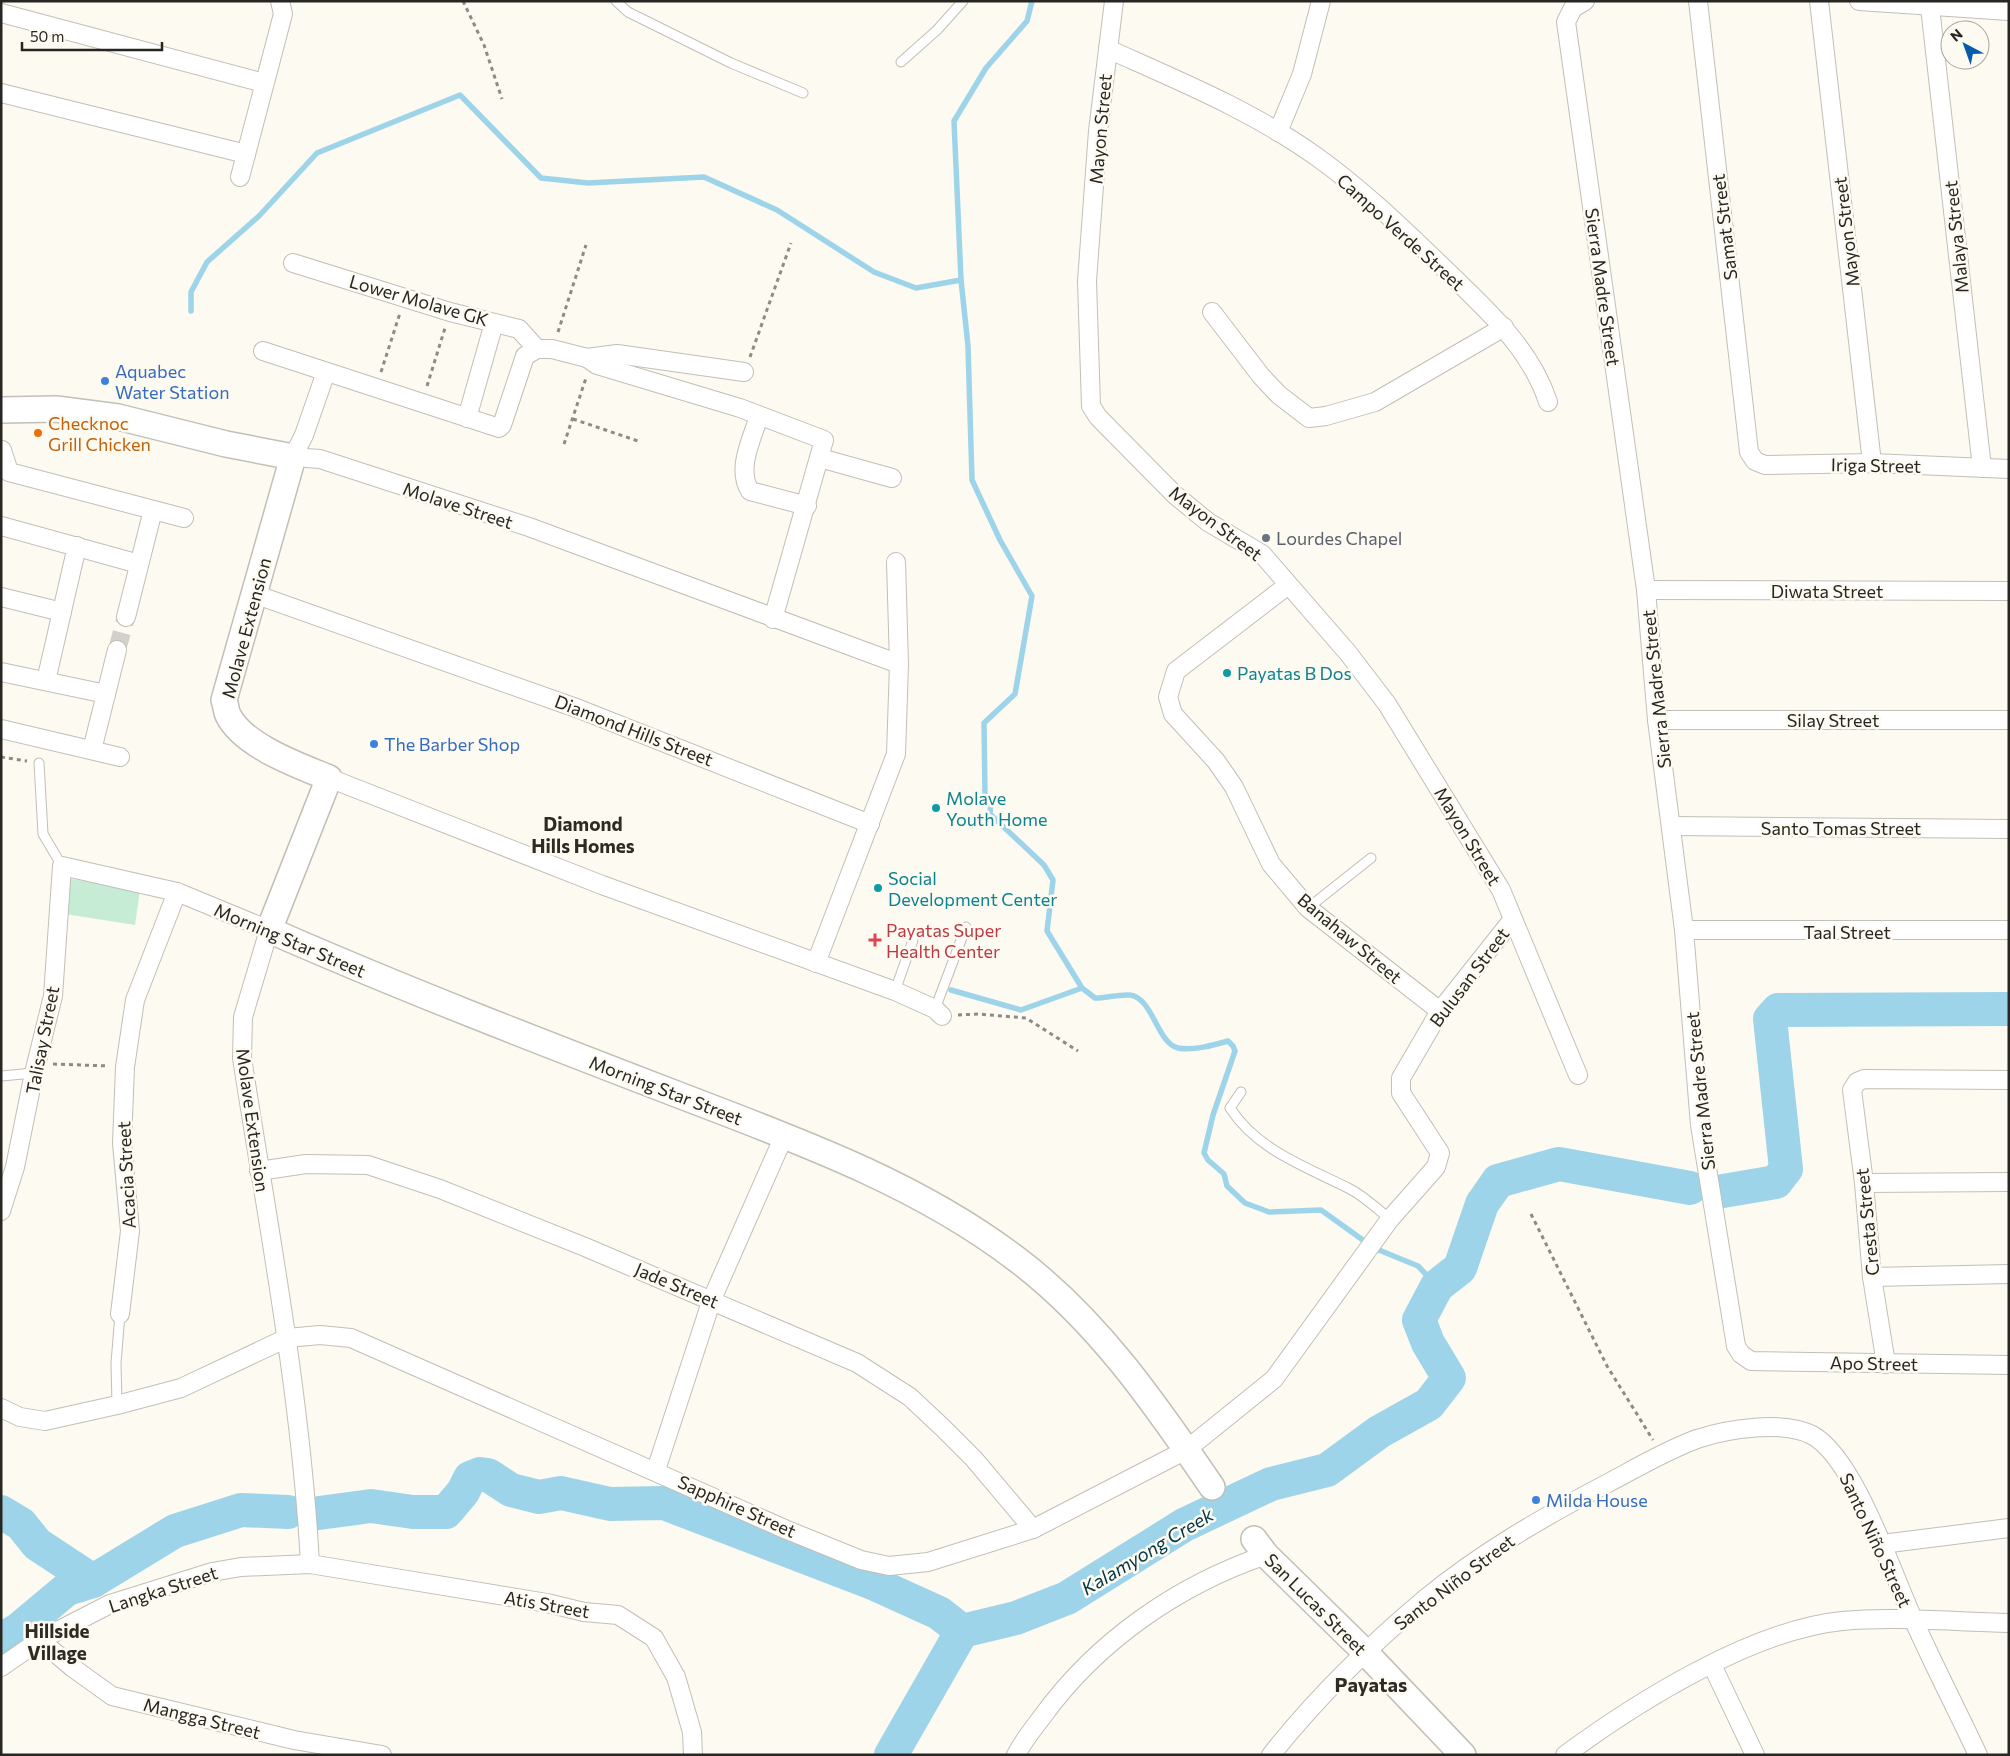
<svg xmlns="http://www.w3.org/2000/svg" width="2010" height="1756" font-family="Commissioner,sans-serif">
<rect width="100%" height="100%" fill="#fdfaf1"/>
<!-- green -->
<path fill="#c6ecd5" d="M71,879L140,890L135,925L65,914Z"/>
<g fill="none" stroke-linecap="round" stroke-linejoin="round">
<!-- stream -->
<g stroke="#9ed4e9" stroke-width="5.5">
<path d="M961,280L954,121L986,68L1027,21L1032,1"/>
<path d="M191,311V292L207,262L259,216L317,153L460,95L541,178L588,183L704,177L777,210L874,272L916,288L961,280L968,346L972,480L1000,540L1032,596L1015,694L984,723L985,795L991,799L990,814L1044,865L1053,880L1047,931L1082,988L1095,998C1106,998 1119,994 1130,995C1153,998 1157,1043 1178,1048C1193,1051 1214,1045 1228,1041L1233,1046L1235,1051L1213,1115L1204,1153L1208,1160L1224,1174L1227,1186L1245,1203L1269,1212L1321,1210L1374,1248L1418,1266L1437,1286"/>
<path d="M951,990L1021,1010L1082,988"/>
</g>
<!-- river -->
<g stroke="#9ed4e9" stroke-width="34">
<path d="M1723,1191L1776,1182L1786,1169L1770,1019L1778,1010L2009,1009"/>
<path d="M1,1512L21,1524L37,1544L93,1581"/>
<path d="M319,1513L371,1506L413,1512H446L463,1492L470,1478L480,1474L488,1475L511,1490L539,1497L561,1493L610,1504L664,1503L875,1584L939,1613L962,1631"/>
<path d="M1,1640L18,1630L67,1589L93,1581L175,1531L241,1510L288,1512"/>
<path d="M891,1755L962,1631L1016,1618L1067,1598L1184,1525L1271,1484L1327,1470L1379,1432L1429,1404L1449,1378L1428,1343L1419,1320L1437,1286L1460,1268L1482,1204L1498,1181L1559,1164L1690,1188"/>
</g>
<!-- street-tunnel -->
<path stroke="#d2d0c8" stroke-width="18" stroke-dasharray="18 9" stroke-linecap="butt" d="M117,650L126,617"/>
<defs>
<g id="lane">
<path d="M616,1L628,12L731,63L803,93"/>
<path d="M901,62L937,30L963,1"/>
<path d="M39,763L43,834L62,866"/>
<path d="M1308,908L1371,858"/>
<path d="M895,991L913,940"/>
<path d="M935,1009L966,927"/>
<path d="M1,1076L34,1073"/>
<path d="M1241,1092L1230,1108C1258,1151 1307,1167 1350,1189C1364,1196 1377,1209 1390,1219"/>
<path d="M117,1405L116,1363L120,1314"/>
</g>
<g id="street">
<path d="M1114,1L1098,131L1087,281L1091,406L1098,417L1175,495L1208,522L1262,554L1348,653L1387,704L1501,890L1578,1075"/>
<path d="M1585,1L1573,8L1566,22L1646,590L1657,720L1684,930L1700,1125L1736,1346L1741,1354L1751,1361L2009,1365"/>
<path d="M1698,1L1749,452L1755,461L1765,465L1872,463L2009,469"/>
<path d="M1819,1L1872,463"/>
<path d="M1859,1L2009,11"/>
<path d="M1930,7L1982,468"/>
<path d="M1,13L264,83"/>
<path d="M1108,49C1179,81 1253,111 1317,157C1366,192 1409,235 1453,277C1491,314 1531,350 1548,402"/>
<path d="M1,93L246,154"/>
<path d="M1278,132L1302,74L1321,1"/>
<path d="M240,177L283,14L280,1"/>
<path d="M293,263L450,312L519,329L537,349"/>
<path d="M1212,312L1261,376L1279,395L1309,418L1326,416L1375,402L1504,327"/>
<path d="M263,351L499,428L502,425L525,356L537,349H552L587,358L617,354L744,372"/>
<path d="M587,358L597,365L740,408L824,440L773,619"/>
<path d="M326,372L304,435L293,457L320,459L529,527L899,664"/>
<path d="M759,416C752,439 736,469 750,491L807,506"/>
<path d="M467,418L494,323"/>
<path d="M2,450L9,472L184,518"/>
<path d="M820,458L892,478"/>
<path d="M1,526L139,564"/>
<path d="M1288,585L1176,671L1168,697L1173,714L1216,761L1234,787L1271,864L1308,908L1440,1011"/>
<path d="M1646,590L2009,591"/>
<path d="M254,594L579,709L870,824"/>
<path d="M1,597L62,612"/>
<path d="M126,617L153,510"/>
<path d="M1,672L106,694"/>
<path d="M46,681L77,546"/>
<path d="M1657,720H2009"/>
<path d="M1,729L120,757"/>
<path d="M92,750L117,650"/>
<path d="M329,778L602,885L895,991L935,1009L942,1016"/>
<path d="M1672,826L2009,829"/>
<path d="M1684,930H2009"/>
<path d="M816,963L896,754L899,664L896,562"/>
<path d="M259,1171L306,1164L368,1165L440,1189L585,1247L857,1363L910,1397L943,1428L974,1459L1033,1529"/>
<path d="M1864,1183L2009,1182"/>
<path d="M1,1211L15,1167L34,1073L53,996L62,866L177,892L269,930L243,1017L242,1058C268,1226 301,1394 310,1564"/>
<path d="M1872,1277L2009,1274"/>
<path d="M120,1314L130,1231L122,1143L125,1067L135,1000L177,892"/>
<path d="M1886,1364L1872,1277L1864,1183L1852,1090L1857,1082L1864,1079L2009,1080"/>
<path d="M1,1408L20,1417L45,1421L117,1405L181,1388L287,1338L320,1335L351,1338L787,1530L861,1560L889,1566L928,1562L1033,1529L1186,1450L1274,1379L1390,1219L1436,1167L1440,1153L1401,1093V1078L1440,1011L1513,919"/>
<path d="M656,1470L712,1299L784,1136"/>
<path d="M1882,1544L2009,1528"/>
<path d="M40,1640L73,1668L112,1696L294,1740L382,1755"/>
<path d="M1712,1665L1755,1755"/>
<path d="M1,1667L40,1640L110,1604L212,1572L241,1567L310,1564L547,1603L584,1612L618,1615L654,1638L676,1677L692,1732L693,1755"/>
<path d="M1016,1755C1023,1741 1033,1729 1042,1717C1097,1641 1178,1585 1266,1555"/>
<path d="M1271,1755C1317,1697 1368,1647 1425,1599C1482,1552 1545,1516 1610,1482C1638,1467 1667,1450 1697,1439C1727,1429 1783,1420 1812,1435C1855,1458 1893,1576 1914,1621C1934,1666 1957,1710 1978,1755"/>
<path d="M1565,1755C1637,1702 1752,1630 1842,1621C1897,1616 1954,1622 2009,1623"/>
</g>
<g id="secondary">
<path d="M1,410L56,409L118,417L226,444L293,457L224,700C226,705 226,711 228,715C243,746 300,766 329,778L269,930C401,988 536,1040 671,1092C788,1137 914,1181 1015,1258C1097,1319 1155,1404 1212,1487"/>
<path d="M1254,1539L1266,1555L1365,1652L1463,1755"/>
</g>
</defs>
<!-- lane casing -->
<use href="#lane" stroke="#c1bfb6" stroke-width="11"/>
<!-- street casing -->
<use href="#street" stroke="#c1bfb6" stroke-width="20"/>
<!-- secondary casing -->
<use href="#secondary" stroke="#c1bfb6" stroke-width="28"/>
<!-- path -->
<g stroke="#8d8b85" stroke-width="3" stroke-dasharray="4 4" stroke-linecap="butt">
<path d="M463,1L484,45L502,99"/>
<path d="M558,332L586,245"/>
<path d="M750,357L791,243"/>
<path d="M381,372L400,313"/>
<path d="M427,386L445,328"/>
<path d="M573,419L638,441"/>
<path d="M564,444L586,378"/>
<path d="M1,757L27,761"/>
<path d="M958,1015L978,1014L1026,1018L1078,1051"/>
<path d="M53,1064L109,1066"/>
<path d="M1531,1214L1607,1366L1653,1440"/>
</g>
<!-- lane -->
<use href="#lane" stroke="#fff" stroke-width="9"/>
<!-- street -->
<use href="#street" stroke="#fff" stroke-width="18"/>
<!-- secondary -->
<use href="#secondary" stroke="#fff" stroke-width="25"/>
</g>
<!-- markers -->
<g fill="#3f7fe0" stroke="#fdfaf1" stroke-width="2">
<circle cx="105" cy="381" r="5"/>
<circle cx="374" cy="744" r="5"/>
<circle cx="1536" cy="1500" r="5"/>
</g>
<circle fill="#e8710a" stroke="#fdfaf1" stroke-width="2" cx="38" cy="433" r="5"/>
<circle fill="#6b7280" stroke="#fdfaf1" stroke-width="2" cx="1266" cy="538" r="5"/>
<g fill="#0f9aa8" stroke="#fdfaf1" stroke-width="2">
<circle cx="1227" cy="673" r="5"/>
<circle cx="936" cy="808" r="5"/>
<circle cx="878" cy="888" r="5"/>
</g>
<path fill="#e0444e" stroke="#fdfaf1" stroke-width="2" d="M872.5 932.5h5v5h5v5h-5v5h-5v-5h-5v-5h5z"/>
<g text-anchor="middle" dominant-baseline="central" stroke-width="5" stroke-linejoin="round" paint-order="stroke">
<!-- street labels -->
<g font-size="18" fill="#272623" stroke="#fdfaf1">
<text transform="translate(1100 129) rotate(-85)">Mayon Street</text>
<text transform="translate(1724 227) rotate(-97)">Samat Street</text>
<text transform="translate(1401 232) rotate(42)">Campo Verde Street</text>
<text transform="translate(1846 232) rotate(-97)">Mayon Street</text>
<text transform="translate(1956 237) rotate(-96)">Malaya Street</text>
<text transform="translate(1603 287) rotate(82)">Sierra Madre Street</text>
<text transform="translate(419 300) rotate(16)">Lower Molave GK</text>
<text transform="translate(1876 465) rotate(1)">Iriga Street</text>
<text transform="translate(458 505) rotate(18)">Molave Street</text>
<text transform="translate(1216 523) rotate(37)">Mayon Street</text>
<text x="1827" y="591">Diwata Street</text>
<text transform="translate(246 628) rotate(-75)">Molave Extension</text>
<text transform="translate(1656 689) rotate(-96)">Sierra Madre Street</text>
<text x="1833" y="720">Silay Street</text>
<text transform="translate(634 730) rotate(21)">Diamond Hills Street</text>
<text x="1841" y="828">Santo Tomas Street</text>
<text transform="translate(1468 836) rotate(59)">Mayon Street</text>
<text x="1847" y="932">Taal Street</text>
<text transform="translate(1350 938) rotate(40)">Banahaw Street</text>
<text transform="translate(290 940) rotate(23)">Morning Star Street</text>
<text transform="translate(1469 977) rotate(-53)">Bulusan Street</text>
<text transform="translate(42 1040) rotate(-79)">Talisay Street</text>
<text transform="translate(666 1090) rotate(21)">Morning Star Street</text>
<text transform="translate(1700 1091) rotate(-96)">Sierra Madre Street</text>
<text transform="translate(253 1120) rotate(82)">Molave Extension</text>
<text transform="translate(126 1175) rotate(-93)">Acacia Street</text>
<text transform="translate(1867 1222) rotate(-96)">Cresta Street</text>
<text transform="translate(677 1285) rotate(23)">Jade Street</text>
<text transform="translate(1874 1363) rotate(1)">Apo Street</text>
<text transform="translate(737 1506) rotate(24)">Sapphire Street</text>
<text transform="translate(1876 1540) rotate(65)">Santo Niño Street</text>
<text transform="translate(1454 1582) rotate(-37)">Santo Niño Street</text>
<text transform="translate(163 1589) rotate(-18)">Langka Street</text>
<text transform="translate(547 1604) rotate(10)">Atis Street</text>
<text transform="translate(1316 1604) rotate(45)">San Lucas Street</text>
<text transform="translate(202 1718) rotate(14)">Mangga Street</text>
</g>
<!-- shop labels -->
<g font-size="18" fill="#366cbe" stroke="#fdfaf1" text-anchor="start">
<text x="115" y="371">Aquabec<tspan x="115" dy="21">Water Station</tspan></text>
<text x="384" y="744">The Barber Shop</text>
<text x="1546" y="1500">Milda House</text>
</g>
<!-- food labels -->
<g font-size="18" fill="#c56008" stroke="#fdfaf1" text-anchor="start">
<text x="48" y="423">Checknoc<tspan x="48" dy="21">Grill Chicken</tspan></text>
</g>
<!-- worship labels -->
<g font-size="18" fill="#5b616d" stroke="#fdfaf1" text-anchor="start">
<text x="1276" y="538">Lourdes Chapel</text>
</g>
<!-- culture labels -->
<g font-size="18" fill="#0d838f" stroke="#fdfaf1" text-anchor="start">
<text x="1237" y="673">Payatas B Dos</text>
<text x="946" y="798">Molave<tspan x="946" dy="21">Youth Home</tspan></text>
<text x="888" y="878">Social<tspan x="888" dy="21">Development Center</tspan></text>
</g>
<!-- health labels -->
<g font-size="18" fill="#be3a42" stroke="#fdfaf1" text-anchor="start">
<text x="886" y="930">Payatas Super<tspan x="886" dy="21">Health Center</tspan></text>
</g>
<!-- neighbourhood labels -->
<g font-size="19" font-weight="bold" fill="#2d2b24" stroke="#fdfaf1">
<text x="583" y="823">Diamond<tspan x="583" dy="22">Hills Homes</tspan></text>
<text x="57" y="1630">Hillside<tspan x="57" dy="22">Village</tspan></text>
</g>
<!-- water labels -->
<g font-size="19" font-style="italic" fill="#023544" stroke="#fdfaf1">
<text transform="translate(1147 1551) rotate(-31)">Kalamyong Creek</text>
</g>
<!-- quarter labels -->
<g font-size="20" font-weight="bold" fill="#2d2b24" stroke="#fdfaf1">
<text x="1371" y="1684">Payatas</text>
</g>
</g>
<!-- border -->
<rect width="2010" height="1756" fill="none" stroke="#272623" stroke-width="5"/>
<!-- north arrow -->
<g transform="translate(1965 45) rotate(319)"><circle r="24" fill="#fdfaf1" stroke="#a7a59f"/>
<path d="M0-4L9 19L0 12L-9 19Z" fill="#065caa"/>
<text y="-8" font-size="14" font-weight="bold" text-anchor="middle" fill="#272623">N</text>
</g>
<!-- scale -->
<path d="M22 42v8h140v-8" fill="none" stroke="#272623" stroke-width="2.5"/>
<text x="30" y="42" font-size="15" fill="#272623" stroke="#fdfaf1" stroke-width="4" paint-order="stroke">50 m</text>
</svg>
